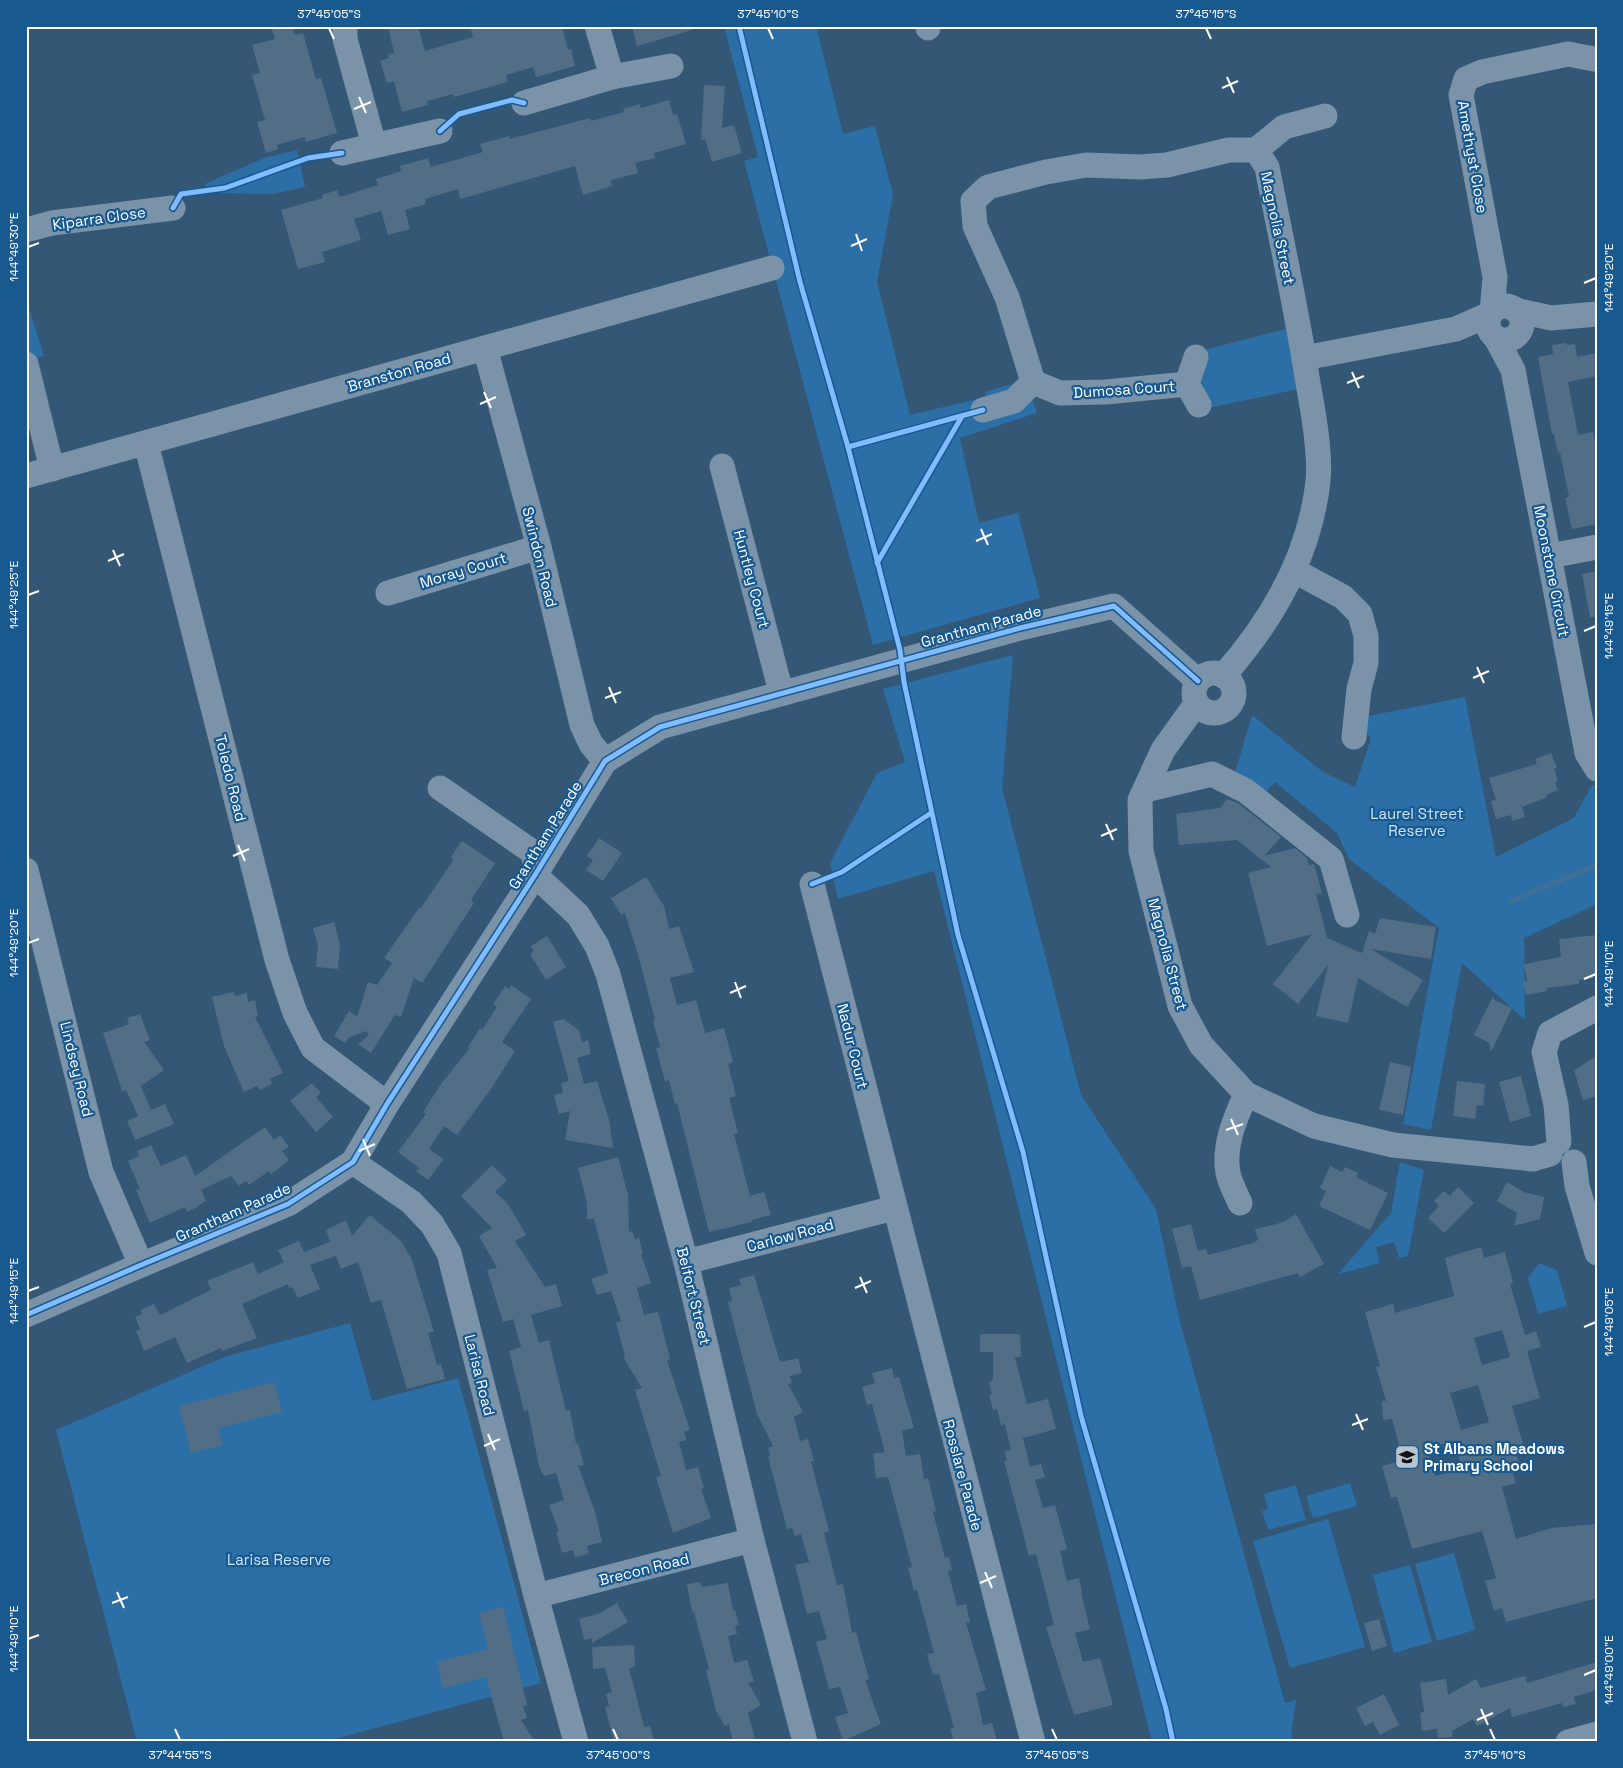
<svg xmlns="http://www.w3.org/2000/svg" width="1623" height="1768" font-family="'Space Grotesk',sans-serif">
<rect width="100%" height="100%" fill="#335775"/>
<!-- green -->
<g fill="#2b6fa6">
<path d="M724,26H816L843,134L875,126L893,194L877,282L910,415L986,397L985,392L1026,380L1037,413L960,438L979,523L1018,513L1040,598L873,645L744,161L758,157Z"/>
<path d="M297,150L305,187L274,194L211,193L205,184L264,158Z"/>
<path d="M26,298L44,356L26,361Z"/>
<path d="M1286,329L1299,389L1203,409L1200,351Z"/>
<path d="M1013,655L1002,788L1081,1095L1156,1209L1179,1318L1285,1703L1296,1700L1291,1734L1293,1742H1152L934,871L838,899L830,863L877,773L905,762L883,689Z"/>
<path d="M1465,697L1496,857L1574,818L1592,785H1597V904L1524,938L1525,1020L1462,963L1431,1130L1403,1124L1439,928L1349,859L1337,833L1275,782L1263,795L1235,773L1252,715L1323,772L1355,787L1371,738L1367,734L1368,716Z"/>
<path d="M1400,1162L1424,1170L1408,1256L1399,1258L1394,1242L1376,1247L1380,1263L1338,1274L1391,1213Z"/>
<path d="M1539,1263L1557,1270L1567,1306L1538,1314L1528,1278Z"/>
<path d="M350,1323L372,1401L458,1378L541,1683L324,1742H137L56,1430L224,1357Z"/>
<path d="M1350,1483L1357,1506L1313,1518L1306,1496Z"/>
<path d="M1296,1485L1306,1520L1268,1530L1262,1511L1268,1509L1264,1494Z"/>
<path d="M1328,1519L1365,1647L1290,1668L1253,1541Z"/>
<path d="M1454,1553L1475,1630L1437,1641L1415,1564Z"/>
<path d="M1410,1565L1432,1642L1394,1653L1373,1575Z"/>
</g>
<g fill="none" stroke-linecap="round" stroke-linejoin="round">
<!-- stream -->
<path stroke="#426f96" stroke-width="5" d="M1511,901L1597,865"/>
</g>
<!-- building -->
<g fill="#516e86" fill-rule="evenodd">
<path d="M271,26H292L295,35L303,33L316,79L321,78L337,133L306,142L304,137L277,145L278,149L266,153L257,122L265,120L252,75L260,73L252,45L275,39Z"/>
<path d="M388,26H418L425,51L473,37L471,29L481,26H562L568,50L571,49L575,66L536,77L533,67L506,75L508,82L454,97L453,94L427,101L428,105L402,112L394,81L387,83L380,61L389,58L388,54L394,53Z"/>
<path d="M632,26H691L692,30L637,46Z"/>
<path d="M704,85L725,86L722,128L734,125L742,153L712,162L705,139L701,140Z"/>
<path d="M669,100L673,115L677,114L686,144L654,153L655,158L635,163L638,173L611,180L612,186L583,195L575,166L460,199L458,189L425,199L426,204L405,210L410,229L388,235L381,211L354,219L361,240L322,252L325,262L298,269L281,210L323,198L322,195L337,190L340,197L378,185L376,179L401,171L400,166L428,158L431,167L483,152L480,144L509,136L510,139L590,118L591,121L624,112L623,109L640,104L641,108Z"/>
<path d="M1566,343L1567,345L1575,344L1577,357L1597,353V376L1568,382L1578,435L1593,432L1597,451V524L1572,529L1565,498L1569,497L1560,452L1558,453L1554,434H1552L1538,357L1553,354L1552,345Z"/>
<path d="M1597,571V617H1590L1582,574Z"/>
<path d="M1551,753L1557,768L1554,769L1558,781L1555,782L1558,790L1546,795L1547,797L1522,807L1525,817L1512,821L1511,815L1496,819L1491,801L1496,800L1489,778L1537,764L1535,759Z"/>
<path d="M1227,799L1238,803L1281,837L1264,856L1295,848L1307,858L1309,865L1314,864L1322,893L1316,894L1327,938L1362,953L1369,931L1375,934L1380,918L1436,927L1431,959L1371,949L1423,980L1407,1007L1358,978L1348,1023L1316,1016L1328,965L1298,1004L1273,984L1312,934L1267,946L1248,873L1271,867L1237,840L1179,845L1176,814L1220,808Z"/>
<path d="M599,838L622,853L603,881L586,870L593,860L587,856Z"/>
<path d="M462,841L495,863L471,900L474,903L422,983L414,978L401,1017L395,1015L371,1053L358,1044L369,1035L366,1031L348,1038L345,1043L334,1036L349,1011L357,1017L368,982L377,985L392,963L384,958L419,908L420,909L454,859L451,857Z"/>
<path d="M646,877L664,906L669,929L679,926L694,972L670,978L677,1005L696,1000L705,1033L724,1028L733,1062L728,1064L736,1096L729,1098L738,1133L734,1134L750,1196L764,1192L771,1215L752,1220V1222L709,1232L677,1103L675,1104L669,1080L665,1081L661,1067L656,1048L660,1047L653,1021L655,1020L639,958L625,913L621,915L611,898Z"/>
<path d="M334,922L340,944L338,969L316,967L318,945L313,928Z"/>
<path d="M1597,935V974H1593V978L1579,980V984L1546,988L1547,991L1526,995L1523,982L1527,981L1524,964L1561,957L1559,939Z"/>
<path d="M547,936L566,967L546,980L530,954L534,951L531,946Z"/>
<path d="M511,985L531,999L502,1042L515,1051L491,1089L457,1135L444,1126L429,1149L444,1159L428,1180L416,1171L419,1168L398,1152L426,1114L423,1112L441,1084L470,1048L468,1047L480,1028L482,1030L497,1007L493,1004L505,986L509,989Z"/>
<path d="M234,992L235,996L247,993L248,1002L255,1000L258,1016L255,1017L283,1073L270,1079L272,1084L260,1090L257,1086L244,1092L224,1046L212,997Z"/>
<path d="M1493,996L1494,1000L1512,1008L1491,1052L1489,1043L1474,1035Z"/>
<path d="M140,1014L150,1040L144,1042L164,1070L141,1086L151,1110L165,1104L174,1124L135,1140L127,1121L138,1116L126,1090L122,1091L103,1033L129,1024L127,1018Z"/>
<path d="M563,1019L579,1030L582,1042L588,1040L591,1054L577,1058L584,1084L597,1081L609,1120L613,1148L565,1140L570,1111L559,1114L554,1095L563,1093L561,1083L569,1081L553,1022Z"/>
<path d="M1597,1056V1096L1583,1100L1574,1070Z"/>
<path d="M1390,1062L1411,1067L1403,1115L1379,1110Z"/>
<path d="M1521,1076L1531,1116L1510,1122L1499,1082Z"/>
<path d="M1457,1081L1485,1084L1483,1106L1477,1105L1475,1119L1453,1116Z"/>
<path d="M312,1083L321,1093L316,1097L333,1117L316,1132L290,1101Z"/>
<path d="M265,1127L274,1140L280,1135L289,1147L282,1151L289,1160L271,1174L269,1171L249,1185L246,1181L239,1186L231,1176L201,1190L206,1201L198,1205L199,1206L187,1212L185,1207L150,1223L136,1190L140,1189L128,1161L139,1156L137,1151L151,1145L161,1166L186,1155L195,1176Z"/>
<path d="M618,1157L628,1195L629,1232L632,1231L635,1239L639,1238L643,1253L641,1254L651,1283L637,1288L644,1315L658,1312L670,1359L667,1360L690,1430L684,1432L686,1440L679,1442L686,1470L698,1467L704,1488L701,1489L711,1518L673,1533L656,1477L661,1476L635,1390L642,1388L623,1357L625,1356L616,1323L621,1321L611,1291L597,1295L591,1279L608,1273L594,1219H587V1203L578,1168Z"/>
<path d="M492,1165L507,1180L495,1192L508,1204L526,1235L515,1241L545,1287L556,1284L562,1306L531,1315L539,1343L549,1340L566,1411L570,1410L576,1444L578,1443L584,1465L578,1466L595,1512L602,1542L587,1546L589,1554L575,1557L573,1550L562,1553L556,1532L559,1531L549,1505L564,1500L556,1473L544,1476L539,1467L528,1410L524,1411L509,1351L521,1347L513,1319L503,1322L487,1270L497,1268L479,1236L492,1228L461,1196Z"/>
<path d="M1330,1166L1342,1172L1345,1167L1358,1173L1356,1177L1388,1193L1370,1230L1319,1206L1326,1191L1320,1188Z"/>
<path d="M1507,1182L1524,1192L1544,1197L1540,1219L1514,1226L1517,1213L1497,1201Z"/>
<path d="M1458,1187L1474,1203L1444,1233L1428,1218L1439,1206L1434,1201L1444,1191L1450,1196Z"/>
<path d="M1296,1214L1324,1264L1300,1277L1298,1273L1200,1300L1191,1266L1182,1268L1172,1229L1191,1224L1198,1251L1206,1249L1208,1255L1253,1243L1258,1240L1255,1229L1284,1222Z"/>
<path d="M370,1215L401,1241L412,1260L434,1332L428,1333L437,1365L441,1364L445,1379L407,1389L381,1300L371,1303L358,1262L341,1269L336,1256L310,1265L320,1289L298,1298L292,1287L289,1288L288,1284L242,1304L257,1338L222,1351L221,1348L187,1363L175,1337L144,1351L136,1331L140,1329L135,1317L142,1314L140,1310L154,1304L160,1315L211,1290L207,1281L253,1262L258,1274L284,1262L278,1250L299,1241L304,1252L330,1242L326,1230L346,1220L352,1236Z"/>
<path d="M1481,1247L1484,1258L1505,1252L1513,1283L1510,1284L1525,1335L1536,1331L1541,1347L1527,1351L1540,1398L1512,1406L1525,1451L1516,1454L1519,1462L1510,1465L1516,1483L1502,1487L1516,1539L1551,1528L1597,1524V1598L1506,1622L1502,1608L1494,1611L1485,1581L1496,1578L1482,1531L1412,1549L1397,1497L1391,1498L1382,1466L1403,1460L1392,1419L1383,1420L1382,1401H1386L1376,1367L1380,1366L1365,1312L1393,1304L1395,1313L1454,1296L1445,1258ZM1502,1330L1510,1357L1482,1365L1474,1338ZM1478,1385L1489,1422L1461,1430L1450,1393ZM1454,1441L1462,1469L1435,1476L1427,1449Z"/>
<path d="M754,1275L780,1362L798,1358L802,1373L790,1376L792,1383L788,1384L803,1412L794,1417L800,1441L808,1439L814,1461H811L829,1531L824,1533L837,1585L843,1584L852,1633L856,1632L869,1679L865,1680L881,1724L843,1741L835,1717L848,1713L840,1687L829,1689L816,1642L827,1639L819,1611L807,1614L795,1565L809,1562L801,1534L795,1536L792,1528L787,1529L768,1457L770,1456L768,1448L773,1446L757,1414L728,1302L732,1301L729,1288L741,1285L739,1279Z"/>
<path d="M980,1334H1020L1021,1357H1015L1027,1404L1048,1399L1056,1429L1023,1438L1030,1467L1041,1464L1045,1477L1035,1480L1043,1508L1055,1505L1067,1549L1060,1551L1067,1581L1079,1578L1082,1592L1081,1593L1090,1629L1075,1633L1083,1662L1100,1658L1113,1705L1074,1715L1046,1627L1054,1625L1036,1554L1029,1556L1004,1461L1007,1460L1004,1451L1011,1450L1005,1424L1001,1425L997,1409L993,1410L989,1395L992,1394L989,1382L993,1380V1352H980Z"/>
<path d="M892,1368L894,1378L899,1377L914,1428L902,1431L906,1456L920,1454L924,1479L928,1478L936,1511L933,1512L945,1558L949,1557L952,1570L948,1571L957,1606L966,1604L970,1622L966,1623L986,1690L976,1693L983,1725L992,1723L997,1742H954L950,1729L954,1728L939,1674L933,1675L927,1654L934,1653L917,1590L914,1591L908,1568L912,1567L888,1477L876,1478L873,1454L885,1452L872,1404L867,1405L862,1387L875,1383L872,1373Z"/>
<path d="M274,1382L282,1412L218,1428L223,1445L191,1453L179,1406Z"/>
<path d="M700,1582L702,1587L728,1583L733,1611L735,1610L739,1625L735,1626L737,1634L728,1636L734,1663L747,1660L754,1681L748,1683L761,1705L748,1713L756,1742H733L729,1724L725,1726L716,1711L706,1670L709,1669L694,1612H692L687,1584Z"/>
<path d="M617,1603L628,1622L592,1643V1638L584,1640L579,1619L598,1614Z"/>
<path d="M503,1607L527,1705L523,1706L527,1718L521,1720L535,1742H504L486,1677L443,1688L437,1662L488,1649L479,1613Z"/>
<path d="M1379,1619L1387,1646L1372,1651L1364,1623Z"/>
<path d="M634,1645L635,1667L629,1668L644,1727L650,1726L654,1742H614L605,1707L609,1706L606,1694L612,1692L605,1668L593,1669L592,1647Z"/>
<path d="M1597,1662V1690L1574,1697L1576,1704L1563,1707L1562,1703L1512,1717L1510,1708L1477,1726L1473,1719L1452,1731L1453,1737L1438,1738L1437,1729L1422,1731L1420,1713L1424,1712L1420,1683L1446,1679L1448,1695L1476,1679L1481,1688L1525,1676L1527,1683Z"/>
<path d="M1384,1694L1399,1725L1380,1735L1373,1722L1365,1726L1356,1708Z"/>
</g>
<g fill="none" stroke-linecap="round" stroke-linejoin="round">
<!-- minor -->
<g stroke="#7a93a8" stroke-width="25">
<path d="M345,26V39L374,145"/>
<path d="M597,26L612,77"/>
<path d="M928,28V26"/>
<path d="M524,103L612,77L671,66"/>
<path d="M1256,150L1284,127L1325,116"/>
<path d="M342,153L440,131"/>
<path d="M26,230L52,223L173,208"/>
<circle cx="1505" cy="323" r="17"/>
<path d="M1515,310L1551,318L1597,314"/>
<path d="M1492,312L1495,277L1461,95L1466,79L1482,72L1568,54L1594,59"/>
<path d="M1496,338L1513,370L1587,753L1597,769"/>
<path d="M485,348L539,547L582,725L591,744L605,761"/>
<path d="M1196,357L1187,384L1199,405"/>
<path d="M1304,358L1456,329L1490,314"/>
<path d="M26,364L52,469"/>
<path d="M1033,382L1007,297L975,226L973,201L988,187L1046,172L1086,165L1140,167L1167,165L1229,150H1256L1267,167C1281,239 1297,311 1308,383C1313,410 1321,454 1318,481C1310,555 1272,621 1223,676"/>
<path d="M1033,382L1060,393L1106,392L1187,384"/>
<path d="M983,410L1014,401L1033,382"/>
<path d="M146,443L277,960L295,1013L313,1048L387,1104"/>
<path d="M722,466L781,692"/>
<path d="M26,476L772,268"/>
<path d="M1550,556L1597,547"/>
<path d="M1295,571L1343,597L1360,614L1366,636V663L1359,689L1354,737"/>
<path d="M388,593L539,547"/>
<circle cx="1214" cy="693" r="20"/>
<path d="M1196,704L1163,750L1140,800L1141,851L1180,1006L1201,1045L1246,1094L1314,1126L1393,1145L1533,1159L1550,1154"/>
<path d="M440,788L534,853L535,875L578,915L597,946L608,974L686,1262L752,1540L805,1742"/>
<path d="M1145,790L1212,774L1246,791L1331,859L1347,915"/>
<path d="M26,870L101,1172L141,1265"/>
<path d="M812,884L1033,1742"/>
<path d="M1559,1142L1556,1105L1544,1052L1550,1033L1597,1008"/>
<path d="M353,1162L411,1202L432,1224L449,1253L536,1596L576,1742"/>
<path d="M1574,1162L1577,1186L1597,1253"/>
<path d="M1240,1203C1236,1194 1230,1183 1228,1173C1223,1145 1235,1119 1246,1094"/>
<path d="M686,1262L894,1208"/>
<path d="M26,1315L141,1265L288,1204L353,1162L387,1104L535,875L605,761L660,727L1020,628L1114,606L1198,681"/>
<path d="M536,1596L752,1540"/>
<path d="M1568,1742L1597,1734"/>
</g>
<defs>
<g id="cycleway">
<path d="M739,26L800,282L848,447L900,650L904,682L958,935L1023,1152L1081,1416L1166,1709L1173,1742"/>
<path d="M440,131L459,114L512,100L524,103"/>
<path d="M173,208L181,194L225,188L308,158L342,153"/>
<path d="M848,447L983,410"/>
<path d="M877,563L961,418"/>
<path d="M812,884L842,872L931,813"/>
<path d="M26,1315L141,1265L288,1204L353,1162L387,1104L535,875L605,761L660,727L1020,628L1114,606L1198,681"/>
</g>
</defs>
<!-- cycleway casing -->
<use href="#cycleway" stroke="#185990" stroke-width="8"/>
<!-- cycleway -->
<use href="#cycleway" stroke="#80bcff" stroke-width="5"/>
</g>
<!-- ticks -->
<path fill="none" stroke="#fff" stroke-width="2" d="M329,28L334,39M768,28L773,39M1206,28L1211,39M1227,77L1234,93M1222,88L1238,81M359,97L366,113M354,109L371,102M856,234L862,251M851,246L867,239M28,247L39,243M1584,283L1596,278M1352,372L1359,388M1347,383L1364,376M484,392L491,408M480,404L496,397M981,529L988,545M976,541L992,534M113,550L120,566M108,561L124,554M28,595L39,591M1584,631L1596,626M1477,667L1484,683M1473,678L1489,671M609,687L616,703M605,698L621,692M1106,824L1113,840M1101,836L1117,829M238,845L245,861M233,856L249,849M28,943L39,939M1584,979L1596,974M735,982L741,998M730,993L746,986M1231,1119L1238,1135M1226,1130L1243,1124M363,1139L370,1156M359,1151L375,1144M860,1277L867,1293M855,1288L871,1281M28,1291L39,1287M1584,1327L1596,1322M1356,1414L1363,1430M1352,1425L1368,1419M488,1434L495,1450M484,1446L500,1439M985,1572L992,1588M980,1583L996,1576M117,1592L124,1608M112,1603L128,1597M28,1639L39,1635M1584,1675L1596,1670M1481,1709L1488,1725M1477,1720L1493,1713M175,1729L180,1740M613,1729L618,1740M1052,1729L1057,1740M1490,1729L1495,1740"/>
<!-- icons -->
<defs>
<symbol id="school-square" viewBox="-11 -11 22 22"><rect x="-9" y="-9" width="18" height="18" rx="4" fill="#b8c4cf" stroke="#185990"/><path d="M0-5L7-2L0 1L-7-2ZM-4 1L0 2.5L4 1V4Q0 6-4 4Z" fill="#111"/></symbol>
</defs>
<g fill-rule="evenodd">
<use href="#school-square" x="1393" y="1443" width="28" height="28"/>
</g>
<g text-anchor="middle" dominant-baseline="central" stroke-width="4.5" stroke-linejoin="round" paint-order="stroke">
<!-- street labels -->
<g font-size="15" fill="#fff" stroke="#185990">
<text transform="translate(1473 157) rotate(80)">Amethyst Close</text>
<text transform="translate(99 218) rotate(-8)">Kiparra Close</text>
<text transform="translate(1278 228) rotate(78)">Magnolia Street</text>
<text transform="translate(399 372) rotate(-16)">Branston Road</text>
<text transform="translate(1124 389) rotate(-4)">Dumosa Court</text>
<text transform="translate(540 557) rotate(76)">Swindon Road</text>
<text transform="translate(463 570) rotate(-17)">Moray Court</text>
<text transform="translate(1552 571) rotate(79)">Moonstone Circuit</text>
<text transform="translate(752 579) rotate(75)">Huntley Court</text>
<text transform="translate(981 626) rotate(-15)">Grantham Parade</text>
<text transform="translate(231 778) rotate(76)">Toledo Road</text>
<text transform="translate(545 835) rotate(-58)">Grantham Parade</text>
<text transform="translate(1168 954) rotate(75)">Magnolia Street</text>
<text transform="translate(853 1046) rotate(76)">Nadur Court</text>
<text transform="translate(77 1069) rotate(76)">Lindsey Road</text>
<text transform="translate(233 1212) rotate(-24)">Grantham Parade</text>
<text transform="translate(790 1235) rotate(-15)">Carlow Road</text>
<text transform="translate(694 1296) rotate(76)">Belfort Street</text>
<text transform="translate(480 1375) rotate(76)">Larisa Road</text>
<text transform="translate(963 1475) rotate(75)">Rosslare Parade</text>
<text transform="translate(644 1569) rotate(-14)">Brecon Road</text>
</g>
<!-- park labels -->
<g font-size="15" fill="#cbe6fb" stroke="#185990">
<text x="1417" y="813">Laurel Street<tspan x="1417" dy="17">Reserve</tspan></text>
<text x="279" y="1559">Larisa Reserve</text>
</g>
<!-- poi labels -->
<g font-size="15" font-weight="bold" fill="#fff" stroke="#185990" text-anchor="start">
<text x="1424" y="1448">St Albans Meadows<tspan x="1424" dy="17">Primary School</tspan></text>
</g>
</g>
<!-- border -->
<rect width="1623" height="1768" fill="none" stroke="#185990" stroke-width="55"/>
<rect x="28" y="28" width="1568" height="1712" fill="none" stroke="#fff" stroke-width="2"/>
<g font-size="12" text-anchor="middle" fill="#fff">
<text x="329" y="18">37°45'05"S</text>
<text x="768" y="18">37°45'10"S</text>
<text x="1206" y="18">37°45'15"S</text>
<text transform="translate(14 247) rotate(-90)" y="4">144°49'30"E</text>
<text transform="translate(1609 278) rotate(-90)" y="4">144°49'20"E</text>
<text transform="translate(14 595) rotate(-90)" y="4">144°49'25"E</text>
<text transform="translate(1609 626) rotate(-90)" y="4">144°49'15"E</text>
<text transform="translate(14 943) rotate(-90)" y="4">144°49'20"E</text>
<text transform="translate(1609 974) rotate(-90)" y="4">144°49'10"E</text>
<text transform="translate(14 1291) rotate(-90)" y="4">144°49'15"E</text>
<text transform="translate(1609 1322) rotate(-90)" y="4">144°49'05"E</text>
<text transform="translate(14 1639) rotate(-90)" y="4">144°49'10"E</text>
<text transform="translate(1609 1670) rotate(-90)" y="4">144°49'00"E</text>
<text x="180" y="1759">37°44'55"S</text>
<text x="618" y="1759">37°45'00"S</text>
<text x="1057" y="1759">37°45'05"S</text>
<text x="1495" y="1759">37°45'10"S</text>
</g>
</svg>
